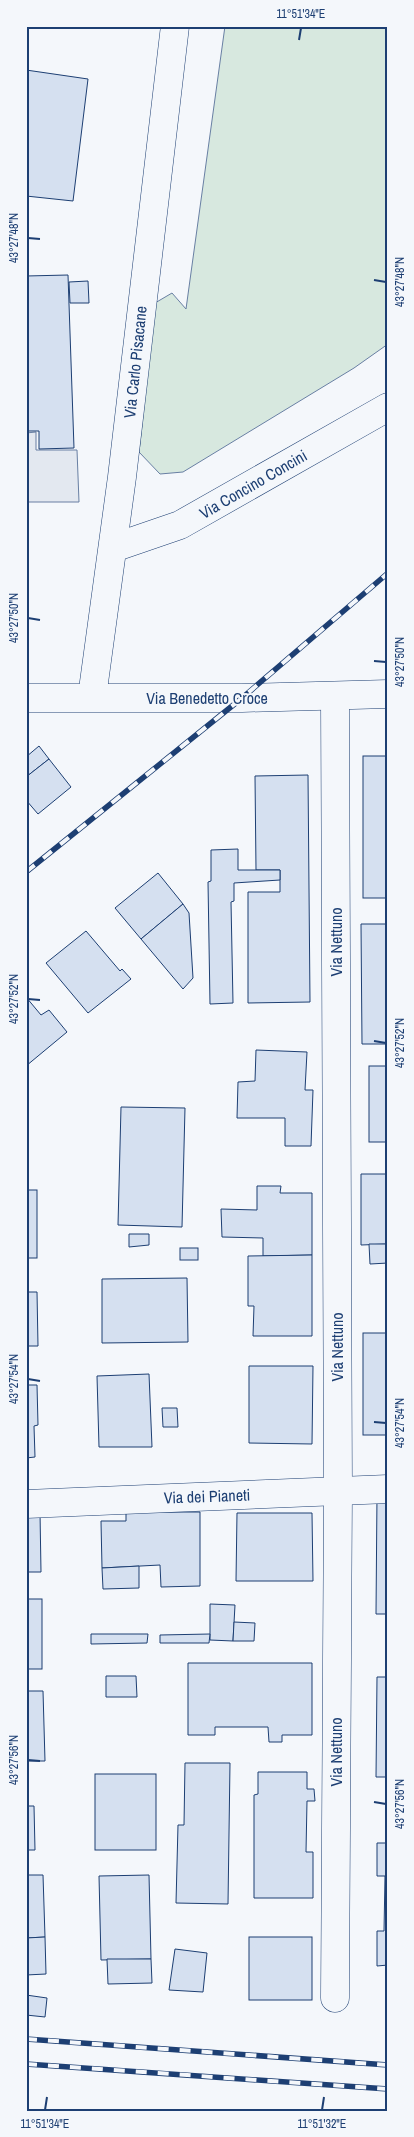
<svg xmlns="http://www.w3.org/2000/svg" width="414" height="2137" font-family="'Archivo Narrow',sans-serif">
<rect width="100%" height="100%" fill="#f4f7fb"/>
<!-- green -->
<path fill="#d7e8df" stroke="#687fa3" d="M225,26H388V344L354,368L183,472L160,474L139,452L155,303L172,293L186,309Z"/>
<!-- parking -->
<path fill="#e3e8f0" stroke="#687fa3" d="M36,432V450H77L79,502H26V433Z"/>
<!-- building -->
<g fill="#d5e0f0" stroke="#1d3f73">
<path d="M26,70L88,79L73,201L26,196Z"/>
<path d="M68,275L74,448L39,449V431H26V276Z"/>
<path d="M88,281L89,303H70L69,282Z"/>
<path d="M39,746L49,759L26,777V757Z"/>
<rect x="363" y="756" width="25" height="142"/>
<path d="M49,759L71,787L38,814L26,800V777Z"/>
<path d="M308,775L310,1002L248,1003V892H280V870H256L255,776Z"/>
<path d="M238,849V870H280V880L234,883V901L231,902L233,1003L210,1004L208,882L211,881V850Z"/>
<path d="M158,873L183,904L141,939L115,908Z"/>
<path d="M183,904L189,913L193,978L183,989L141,939Z"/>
<path d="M361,924H388V1044H362Z"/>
<path d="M86,931L120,971L122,969L131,979L88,1013L46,963Z"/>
<path d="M26,997L41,1015L49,1010L67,1032L26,1066Z"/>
<path d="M256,1050L307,1052L305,1090H313L311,1146H285V1118H237L238,1082L255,1081Z"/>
<rect x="369" y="1066" width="19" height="76"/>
<path d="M121,1107L185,1108L182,1227L118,1225Z"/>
<path d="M361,1174H388V1244L361,1245Z"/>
<path d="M257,1186H281L280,1193H312V1255L263,1256V1238L222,1237L221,1209L257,1210Z"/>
<rect x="26" y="1190" width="11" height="68"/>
<path d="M129,1234H149V1245L129,1247Z"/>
<path d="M369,1244H388V1263L370,1264Z"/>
<rect x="180" y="1248" width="18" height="12"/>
<path d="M312,1255V1336H253L254,1306H248V1256Z"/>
<path d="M187,1278L188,1342L102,1343V1279Z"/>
<path d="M26,1292H37L38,1346H26Z"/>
<rect x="363" y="1333" width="25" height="102"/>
<path d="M249,1366H313L312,1444L249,1443Z"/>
<path d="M149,1374L152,1447H99L97,1376Z"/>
<path d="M26,1385H37L38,1425L34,1426L35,1457L26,1458Z"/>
<path d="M162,1408H177L178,1427H163Z"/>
<path d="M377,1495H388V1614H376Z"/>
<path d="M26,1512H40L41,1572H26Z"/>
<path d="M126,1512H200V1586L161,1587L160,1565L102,1568L101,1521H126Z"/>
<path d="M237,1513H312L313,1581H236Z"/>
<path d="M139,1566V1588L103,1589L102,1568Z"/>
<rect x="26" y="1599" width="16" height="70"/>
<path d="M210,1604L235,1605L233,1641L210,1640Z"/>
<path d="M234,1622L255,1623L254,1641H233Z"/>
<path d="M91,1634H148L147,1643L91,1644Z"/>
<path d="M210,1634L209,1643H160V1635Z"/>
<path d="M188,1663H312V1735H282V1742H269L268,1727H215V1735H188Z"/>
<path d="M106,1676H136L137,1697H106Z"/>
<path d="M377,1677H388V1777H376Z"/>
<path d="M26,1691H43L45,1761H26Z"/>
<path d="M185,1763H230L228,1904L176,1903L178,1825H184Z"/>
<path d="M258,1772H307V1789H314L315,1801H307L306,1852H313V1898H254V1795L258,1794Z"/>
<rect x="95" y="1774" width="61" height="76"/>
<path d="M26,1806H34L35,1850H26Z"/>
<path d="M377,1843H388V1965L377,1966V1931H384L385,1876H377Z"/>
<path d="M26,1875H43L45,1937L26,1938Z"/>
<path d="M149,1875L151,1959L101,1960L99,1876Z"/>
<path d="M45,1937L46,1974L26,1975V1938Z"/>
<rect x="249" y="1937" width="63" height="63"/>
<path d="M175,1949L207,1953L203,1992L169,1990Z"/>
<path d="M107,1959H151L152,1983L108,1984Z"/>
<path d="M26,1995L47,1998L45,2017L26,2015Z"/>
</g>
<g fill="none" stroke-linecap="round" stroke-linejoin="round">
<defs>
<g id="minor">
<path d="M113,548L180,525L388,407"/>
<path d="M92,697L122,477L175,26"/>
<path d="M26,1504L388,1489"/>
<path d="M335,1998L338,1491L335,697"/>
</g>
<path id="major" d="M26,698H242L388,694"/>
</defs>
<!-- minor casing -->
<use href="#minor" stroke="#1d3f73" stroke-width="29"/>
<!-- major casing -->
<use href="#major" stroke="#1d3f73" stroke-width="29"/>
<!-- minor -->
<use href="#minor" stroke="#f4f7fb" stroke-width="28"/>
<!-- major -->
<use href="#major" stroke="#f4f7fb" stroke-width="28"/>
<defs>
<g id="rail">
<path d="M26,872L242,698L388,573"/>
<path d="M26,2039L388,2065"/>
<path d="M26,2064L388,2089"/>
</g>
</defs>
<!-- rail casing -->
<use href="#rail" stroke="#1d3f73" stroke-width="5.5"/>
<!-- rail -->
<use href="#rail" stroke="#f4f7fb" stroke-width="4" stroke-dasharray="11" stroke-linecap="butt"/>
</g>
<!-- ticks -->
<path fill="none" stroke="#1d3f73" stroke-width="2" d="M299,40L301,28M28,238L40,239M374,280L386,282M28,618L40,620M374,661L386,662M28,999L40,1000M374,1041L386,1043M28,1379L40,1381M374,1422L386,1423M28,1760L40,1761M374,1802L386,1804M45,2110L47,2097M322,2110L324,2097"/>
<g text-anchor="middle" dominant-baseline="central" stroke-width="4" stroke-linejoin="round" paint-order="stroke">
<!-- street labels -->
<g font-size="16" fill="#1d3f73" stroke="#f4f7fb">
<text transform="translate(135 362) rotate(-84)">Via Carlo Pisacane</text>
<text transform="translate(253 484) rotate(-30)">Via Concino Concini</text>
<text x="207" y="698">Via Benedetto Croce</text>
<text transform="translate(336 942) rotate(-90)">Via Nettuno</text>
<text transform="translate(337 1347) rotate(-90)">Via Nettuno</text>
<text transform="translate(207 1496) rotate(-2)">Via dei Pianeti</text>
<text transform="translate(336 1752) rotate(-90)">Via Nettuno</text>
</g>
</g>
<!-- border -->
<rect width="414" height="2137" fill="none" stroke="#f4f7fb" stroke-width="55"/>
<rect x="28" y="28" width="358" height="2082" fill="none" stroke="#1d3f73" stroke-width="2"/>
<g font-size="12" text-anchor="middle" fill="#1d3f73">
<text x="301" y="18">11°51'34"E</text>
<text transform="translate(14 238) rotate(-90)" y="4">43°27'48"N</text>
<text transform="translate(400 282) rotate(-90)" y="4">43°27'48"N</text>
<text transform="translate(14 618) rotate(-90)" y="4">43°27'50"N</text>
<text transform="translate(400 662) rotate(-90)" y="4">43°27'50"N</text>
<text transform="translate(14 999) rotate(-90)" y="4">43°27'52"N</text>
<text transform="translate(400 1043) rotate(-90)" y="4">43°27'52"N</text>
<text transform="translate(14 1379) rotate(-90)" y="4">43°27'54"N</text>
<text transform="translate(400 1423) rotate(-90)" y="4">43°27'54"N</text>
<text transform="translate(14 1760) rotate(-90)" y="4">43°27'56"N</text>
<text transform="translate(400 1804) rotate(-90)" y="4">43°27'56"N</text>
<text x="45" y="2128">11°51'34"E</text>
<text x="322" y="2128">11°51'32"E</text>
</g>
</svg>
